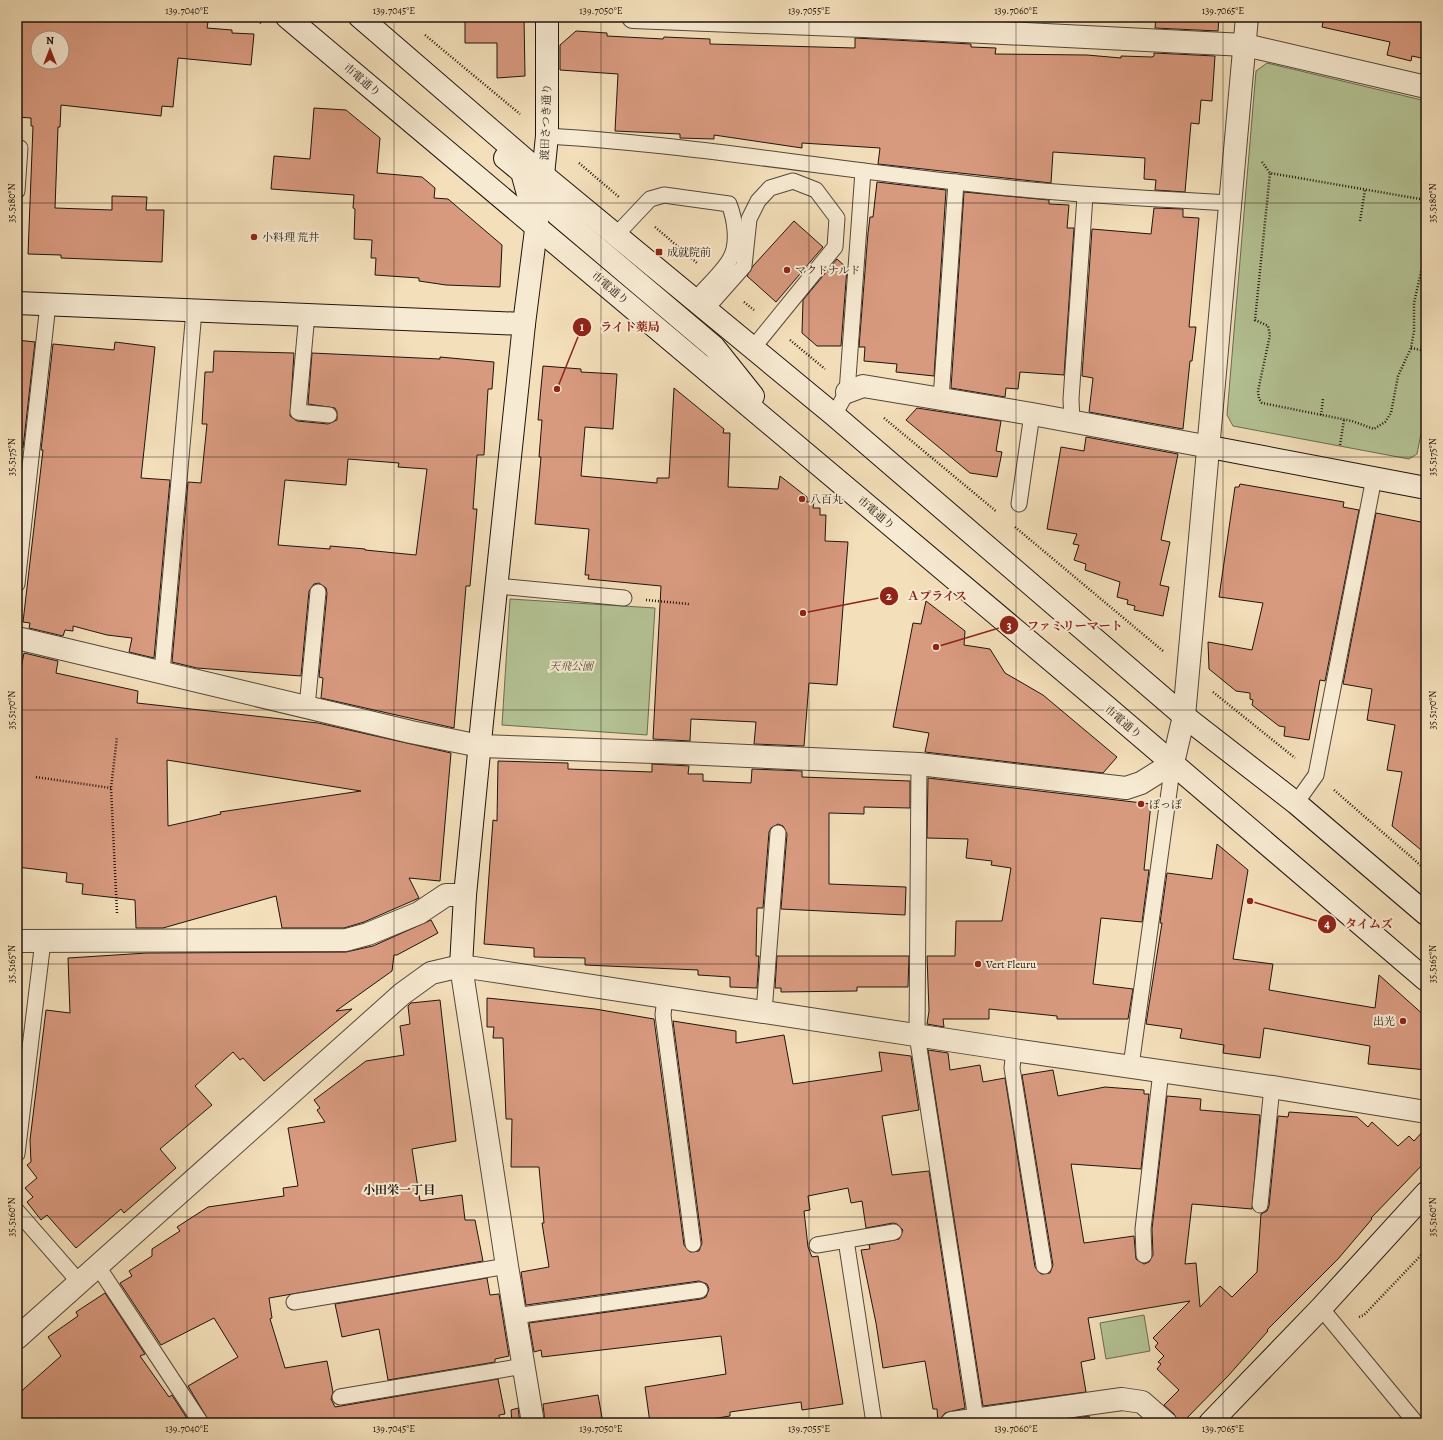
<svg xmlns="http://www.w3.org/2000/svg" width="1443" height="1440" font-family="Alegreya,'Noto Serif JP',serif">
<rect width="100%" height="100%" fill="#f3dfba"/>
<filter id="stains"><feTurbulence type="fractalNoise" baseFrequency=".005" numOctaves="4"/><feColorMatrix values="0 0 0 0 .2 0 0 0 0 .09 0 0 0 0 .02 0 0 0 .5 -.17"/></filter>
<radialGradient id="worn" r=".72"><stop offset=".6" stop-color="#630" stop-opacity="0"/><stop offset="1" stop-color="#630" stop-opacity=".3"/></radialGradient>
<!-- green -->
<g fill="#b4c395" stroke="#6a6c52">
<path d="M1267,63L1426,101V408L1417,454L1409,459L1233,426L1227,415L1256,71Z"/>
<path d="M510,599L655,608L647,735L502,725Z"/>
<path d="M1144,1315L1150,1351L1106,1359L1100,1323Z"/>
</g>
<!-- building -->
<g fill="#d89a7f" stroke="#20140e" fill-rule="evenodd">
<path d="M17,17H167L208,22L207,28L232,30V33L254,34L251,65L178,58L173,107L162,106L161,116L61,105L60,127H58L55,208L112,210V196L147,197L146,210H164L162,262L61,258V255L28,254L33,126H31V118L17,117L19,84H17ZM38,38H62V62H38Z"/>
<path d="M465,17H524L525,76L497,78V43H465Z"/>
<path d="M1156,17H1219L1218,31L1155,28Z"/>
<path d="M1324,17H1426V59L1412,56L1411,61L1387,55L1390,42L1322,27Z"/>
<path d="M576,31L607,33V36L663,39L664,37L710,39V44L855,48V38L971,44V47L996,48L995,54L1087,55L1121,58V56L1152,57L1154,56V53L1215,56L1212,101L1201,100L1199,124L1191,123L1185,192L1155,190L1156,180L1144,179L1145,158L1053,152L1051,183L878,164L880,148L802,143V148L714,135V139L680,138V134L615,131L618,74L560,70V45Z"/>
<path d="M314,108L346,110L380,138L377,173L422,177L435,188L434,198L448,199L502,245L500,287L446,285L419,281V278L375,275L376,258H371L372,240L354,239L355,209L353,208L354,195L271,189L274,156L310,159Z"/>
<path d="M877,182L946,190L934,376L896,372L897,364L864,361L865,347H859L868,233L870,217H873Z"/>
<path d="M964,192L1049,200V204L1069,205L1067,228H1074L1064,375L1020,372L1018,389L1006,388L1005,397L951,388Z"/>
<path d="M1154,208L1183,209V217L1199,218L1189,327H1196L1192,361H1190L1183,429L1089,412L1093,378L1082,376L1092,229L1151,234Z"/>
<path d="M794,221L823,247L776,302L747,276L753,266Z"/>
<path d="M837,259L847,268L841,346H817L802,333L803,300Z"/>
<path d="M17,340L35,342L23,448L17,447Z"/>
<path d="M115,342L155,347L141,478L170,480L154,658L129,652L132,638L107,635L73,626V631L65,630L63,636L29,628L30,623L23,622L43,450H41L53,344L114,350Z"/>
<path d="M214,351L294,353L290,416L297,421L328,424L337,420V412L335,408L308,404L312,353L440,359V357L494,362L492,389H488L484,455H477L473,509H477L470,586H466L454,728L321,698L323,678L319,677L327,593L326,588L319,583L314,584L309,591L301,676L197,668L172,662L188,482L201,483L207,424H202L205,372H213ZM348,459L399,463L398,467L427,469L416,555L365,550V549L330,546V549L278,545L285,480L346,485Z"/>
<path d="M543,366L581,369V372L617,374L613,429L585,427L581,476L657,483V478H669L674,388L724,429L723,433H730L728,487L778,489L780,476L807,497V502H814L813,508H820V515H826L825,541L848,542L837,685L809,683L804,746L754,744L756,722L691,719L690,741L653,739L661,586L588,579L589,575H585L589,529L535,524L541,457H539L542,420H538Z"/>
<path d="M917,408L1001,421L996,451L1002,452L997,477L970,473L906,420Z"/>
<path d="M1086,437L1178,454L1161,540L1170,542L1160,585L1169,587L1163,616L1134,610L1135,606L1127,604L1128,600L1117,597L1120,582L1085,570L1086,564L1074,560L1079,545L1073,544L1077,534L1047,529L1061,447L1084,451Z"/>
<path d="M1240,484L1344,502L1343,507L1359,510L1325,681L1320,680L1309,740L1284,736L1285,727L1279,726L1252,705L1253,700L1250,699V693L1236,691L1209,669L1208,642L1252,650L1263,603L1219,597L1235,487H1239Z"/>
<path d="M1376,513L1426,523V854L1392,826L1402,772L1387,770L1395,725L1367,720L1372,689L1343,684Z"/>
<path d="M926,601L965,631L964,645L990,649L1005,673L1043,695L1117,757L1103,773L925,752L929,733L893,727L913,623L921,624Z"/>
<path d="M24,653L58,661L56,673L138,691L137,703L318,723L451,753L440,881L409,878L419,898L364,922L344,928H282L276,896L163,928H136L135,900L82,894L83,884L66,882L67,873L17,867V689ZM167,760L361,791L220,812L221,814L168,826Z"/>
<path d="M498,761L568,763V769L652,772V764L689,766L688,774H703V781L751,783L752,769L802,771V777L910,781V808L864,807V814L829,813V884L906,887L905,915L781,909L787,834L783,826L778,824L771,828L769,832L763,908H757L756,956H759L757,988L730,987V977L698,975V970L585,965V958L534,957V948L484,944L493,820L497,821Z"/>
<path d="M928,778L1151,804L1144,870H1149L1142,922L1101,918L1093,984L1133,989L1128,1019H1057V1016L989,1009V1019H943L944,1027L927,1024L929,1011L927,956H955L956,921H1002L1011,868L991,865L992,861L966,858L968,839L927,838Z"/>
<path d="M1217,844L1248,870L1233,959L1273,964L1269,990L1375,1008L1379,975L1426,1017V1070L1368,1064L1370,1046L1264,1028L1260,1058L1223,1053L1224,1045L1180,1038L1182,1029L1146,1024L1162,923H1160L1167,873L1212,879Z"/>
<path d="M431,920L438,933L397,955H394L392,971L336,1011L352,1009L264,1081L243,1058L240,1060L233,1052L195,1086L212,1105L160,1149L176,1168L124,1213L121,1209L76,1248L47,1215L41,1220L27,1202L33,1197L25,1188L37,1178L27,1165L31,1162L30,1140L46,1010L70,1013L68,958L147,953L346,952L373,946Z"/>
<path d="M777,956H909L908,987H857V991L781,992V988H775Z"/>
<path d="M487,998L595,1009L654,1019L684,1245L690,1252L699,1251L702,1243L673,1021L736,1031V1043L784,1035L793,1084L882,1071L879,1052L911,1056L919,1110L882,1116L892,1175L929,1171L965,1408L945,1413L941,1418L940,1423H938L937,1409H933L925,1361L883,1368L876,1323L861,1250L870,1249L869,1245L899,1239L903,1230L897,1224L893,1223L866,1228L862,1201L851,1203L848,1188L808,1196L810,1210L804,1211L808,1247L812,1257L818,1256L843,1404L802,1410L801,1402L730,1412V1416L686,1423H650L645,1387L726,1374L721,1336L542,1357L541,1350L534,1352L529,1323L701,1299L706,1297L709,1289L707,1284L699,1281L526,1305L521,1272L549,1267L542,1223H544L539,1167H511L512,1119H506L503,1038H493L494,1027H487Z"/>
<path d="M440,1000L456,1141L412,1149L420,1201L462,1195L465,1220H475L483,1261L269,1298L272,1318L270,1319L285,1368L327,1361L333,1392L331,1399L335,1407L498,1379L505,1414L499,1415L500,1423H210L188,1386L238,1357L214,1318L161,1345L120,1283L132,1276L129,1271L152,1256V1249L180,1231L177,1227L208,1207L284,1196L283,1188L298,1186L288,1128L325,1122L317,1110L320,1108L314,1100L366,1061L404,1055L400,1026L410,1024L408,1006L411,1003Z"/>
<path d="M928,1050L948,1053L950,1070L980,1065L983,1082L1005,1078L1035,1267L1041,1274L1050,1273L1053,1265L1022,1075L1053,1070L1058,1096L1105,1087L1144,1090V1094H1149L1141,1169L1071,1164L1084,1243L1134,1236L1136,1259L1144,1264L1149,1262L1153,1255L1152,1229L1167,1096L1201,1099L1200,1110L1260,1115L1252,1209L1192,1204L1185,1264L1196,1263L1200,1307L1220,1286L1232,1297L1257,1272L1261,1214L1267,1211L1269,1206L1278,1116L1288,1117L1289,1112L1357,1117L1368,1127L1372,1122L1398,1146L1409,1136L1414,1141L1426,1128V1161L1371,1218L1372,1219L1338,1259L1267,1330L1268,1331L1228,1376L1182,1423H1178L1174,1414L1164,1405L1179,1390L1157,1369L1161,1364L1158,1362L1164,1356L1155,1347L1158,1343L1153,1338L1190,1301L1088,1318L1095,1359L1081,1362L1086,1392L983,1406Z"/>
<path d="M487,1278L490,1295L499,1294L509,1356L495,1359V1362L388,1380L379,1329L342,1337L335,1304Z"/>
<path d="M105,1293L145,1354L140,1356L169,1397L172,1395L190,1423H17V1395L61,1356L48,1337L78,1316L76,1312Z"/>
<path d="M598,1395L603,1423H545L543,1404Z"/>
<path d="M518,1408L520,1423H512L511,1410Z"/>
<path d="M1089,1416L1091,1423H1041Z"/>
</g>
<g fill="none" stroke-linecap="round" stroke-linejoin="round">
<defs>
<g id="lane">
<path d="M547,136C683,144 819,167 955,182C1046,193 1138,198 1230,203"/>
<path d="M17,191L20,148"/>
<path d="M616,235L650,199L664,195L729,204C735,219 739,244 730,259C723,272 705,288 695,300"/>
<path d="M706,309L744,266L749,219L758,201L770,188L793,181L816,190L837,218L835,247L753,348"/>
<path d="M307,314L298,412L329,415"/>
<path d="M941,399L956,182"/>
<path d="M834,415L847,392L863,171"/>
<path d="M1072,422L1071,399L1085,196"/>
<path d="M1019,504L1032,414"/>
<path d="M17,584L48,304"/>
<path d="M497,586L624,598"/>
<path d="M162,672L194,311"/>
<path d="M307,707L318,592"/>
<path d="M919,764L917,1035L976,1419"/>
<path d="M1296,803L1316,775L1374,478"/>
<path d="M665,997L663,1015L693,1244"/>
<path d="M764,1012L778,833"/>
<path d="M1014,1050L1012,1068L1044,1266"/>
<path d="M1131,1066L1173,763"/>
<path d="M17,1154L43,941"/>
<path d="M1260,1205L1272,1087"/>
<path d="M17,1211L80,1283"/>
<path d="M846,1240L874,1423"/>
<path d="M817,1245L894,1232"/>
<path d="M1144,1255L1143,1229L1161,1071"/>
<path d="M97,1265L201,1423"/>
<path d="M294,1302L507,1266"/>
<path d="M1321,1308L1416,1423"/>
<path d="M515,1316L700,1290"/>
<path d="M340,1397L524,1366"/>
</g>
<g id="street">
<path d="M633,17L863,26L1245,45L1426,87"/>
<path d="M847,392L863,386L1032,414L1210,447"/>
<path d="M17,638L411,732L480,746L683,753L919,764L1126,788L1141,783L1173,763L1184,716C1206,483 1227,250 1247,17"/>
<path d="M17,941L346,940L368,934L419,913L446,895H465"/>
<path d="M461,966L507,1266L533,1423"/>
<path d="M17,1338L402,994L431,973L461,966L1014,1050L1272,1087L1426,1112"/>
<path d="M952,1423L1122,1399L1142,1402L1166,1423"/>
</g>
<g id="secondary">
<path d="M287,17L1102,703L1426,980"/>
<path d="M360,17L543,175L834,415L1184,716L1296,803L1426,914"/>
<path d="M505,158L522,172L534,216"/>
<path d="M545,181L557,214L714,347L753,396"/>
<path d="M17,303L524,324"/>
<path d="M1210,447L1426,488"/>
<path d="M461,966L465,895L482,722L524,324L543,175L547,136V17"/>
<path d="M1210,1423L1321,1308L1426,1193"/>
</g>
</defs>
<!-- lane casing -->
<use href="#lane" stroke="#554739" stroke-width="17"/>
<!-- street casing -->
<use href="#street" stroke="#554739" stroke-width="24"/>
<!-- secondary casing -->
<use href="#secondary" stroke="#20140e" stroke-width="24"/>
<!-- path -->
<g stroke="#20140e" stroke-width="2.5" stroke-dasharray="1 2" stroke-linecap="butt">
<path d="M253,17L261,23"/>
<path d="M425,35L520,114"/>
<path d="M1262,162L1270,173"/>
<path d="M579,163L619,197"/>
<path d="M1426,200L1270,173L1255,320L1268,326L1270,335L1258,391L1259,399L1262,403L1352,421L1374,429L1385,422L1391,413L1398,376L1411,348L1414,331V303L1426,250"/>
<path d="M1360,221L1365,190"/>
<path d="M655,227L697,263"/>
<path d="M744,302L754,310"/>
<path d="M790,340L825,369"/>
<path d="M1411,348L1426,351"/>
<path d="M1321,415L1323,399"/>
<path d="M884,418L997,512"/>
<path d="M1340,445L1344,420"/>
<path d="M1015,527L1163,651"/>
<path d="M646,600L689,604"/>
<path d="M1213,692L1295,758"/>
<path d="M36,777L111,788"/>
<path d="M1334,790L1426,870"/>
<path d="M117,913L111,788L117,737"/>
<path d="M1359,1317L1364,1315L1426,1250"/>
</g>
<!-- lane -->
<use href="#lane" stroke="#f7ead2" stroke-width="15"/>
<!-- street -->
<use href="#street" stroke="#f7ead2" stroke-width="22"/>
<!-- secondary -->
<use href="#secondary" stroke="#f7ead2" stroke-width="22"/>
</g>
<!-- ticks -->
<path fill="none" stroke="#20140e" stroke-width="1" stroke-opacity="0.45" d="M187,17V1423M394,17V1423M601,17V1423M809,17V1423M1016,17V1423M1223,17V1423M17,203H1426M17,457H1426M17,710H1426M17,964H1426M17,1217H1426"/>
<!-- markers -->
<g fill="#8f2418" stroke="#f7ead2" stroke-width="1.5">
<circle cx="254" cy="237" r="4"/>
<rect x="655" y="248" width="8" height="8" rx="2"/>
<circle cx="787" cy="270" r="4"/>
<circle cx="802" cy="499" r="4"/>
<circle cx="1141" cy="804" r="4"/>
<circle cx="978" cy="964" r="4"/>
<circle cx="1403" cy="1021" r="4"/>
</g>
<g text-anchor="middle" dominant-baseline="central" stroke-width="4" stroke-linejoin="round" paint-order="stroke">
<!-- street labels -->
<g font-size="11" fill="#20140e" stroke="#f7ead2">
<text transform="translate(362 80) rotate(40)">市電通り</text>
<text transform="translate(546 122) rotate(-88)">渡田さつき通り</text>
<text transform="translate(610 288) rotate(40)">市電通り</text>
<text transform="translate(876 513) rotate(40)">市電通り</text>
<text transform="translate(1123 722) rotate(40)">市電通り</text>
</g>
<!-- poi labels -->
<g font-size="11" fill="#20140e" stroke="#f7ead2" text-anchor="start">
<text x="262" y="237">小料理 荒井</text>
<text x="667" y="252">成就院前</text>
<text x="795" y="270">マクドナルド</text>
<text x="810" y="499">八百丸</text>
<text x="1149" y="804">ぽっぽ</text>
<text x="986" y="964">Vert Fleuru</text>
<text x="1395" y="1021" text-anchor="end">出光</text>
</g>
<!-- park labels -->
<g font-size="11" font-style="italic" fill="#54513d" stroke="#f7ead2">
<text x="571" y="666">天飛公園</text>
</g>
<!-- neighbourhood labels -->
<g font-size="12" font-weight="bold" fill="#20140e" stroke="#f7ead2">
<text x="399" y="1190">小田栄一丁目</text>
</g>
</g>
<!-- callouts -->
<path fill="none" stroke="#8f2418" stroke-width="1.5" d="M557 389L582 327M803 613L889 596M936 647L1009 625M1250 901L1327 924"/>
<g fill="#8f2418" stroke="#f7ead2" stroke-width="1.5">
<circle cx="557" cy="389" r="4"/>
<circle cx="803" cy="613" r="4"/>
<circle cx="936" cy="647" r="4"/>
<circle cx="1250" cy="901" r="4"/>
<circle cx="582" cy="327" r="10"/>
<circle cx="889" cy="596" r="10"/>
<circle cx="1009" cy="625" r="10"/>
<circle cx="1327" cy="924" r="10"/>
</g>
<g font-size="12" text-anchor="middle" font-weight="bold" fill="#fff">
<text x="582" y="331">1</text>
<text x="889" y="600">2</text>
<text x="1009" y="630">3</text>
<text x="1327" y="928">4</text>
</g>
<g font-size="12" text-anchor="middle" font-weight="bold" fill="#8f2418" stroke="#f7ead2" stroke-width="4" stroke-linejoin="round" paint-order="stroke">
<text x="630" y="331">ライト薬局</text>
<text x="937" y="600">Ａプライス</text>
<text x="1075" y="630">ファミリーマート</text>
<text x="1369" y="928">タイムズ</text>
</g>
<!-- margin -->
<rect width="1443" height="1440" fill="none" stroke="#f3dfba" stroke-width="44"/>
<!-- north arrow -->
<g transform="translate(50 50)"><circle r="19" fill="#f7ead2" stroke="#a19484"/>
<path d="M0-3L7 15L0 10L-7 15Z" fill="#8f2418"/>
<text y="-6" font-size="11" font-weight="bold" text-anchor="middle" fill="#20140e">N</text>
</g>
<rect x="22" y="22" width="1399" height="1396" fill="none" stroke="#20140e" stroke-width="1.5"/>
<g font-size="10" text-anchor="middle" fill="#20140e">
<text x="187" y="14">139.7040°E</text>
<text x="394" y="14">139.7045°E</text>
<text x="601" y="14">139.7050°E</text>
<text x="809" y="14">139.7055°E</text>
<text x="1016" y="14">139.7060°E</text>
<text x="1223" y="14">139.7065°E</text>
<text transform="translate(11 203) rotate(-90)" y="4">35.5180°N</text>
<text transform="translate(1432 203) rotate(-90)" y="4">35.5180°N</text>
<text transform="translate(11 457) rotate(-90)" y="4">35.5175°N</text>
<text transform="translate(1432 457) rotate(-90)" y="4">35.5175°N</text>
<text transform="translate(11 710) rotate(-90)" y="4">35.5170°N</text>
<text transform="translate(1432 710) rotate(-90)" y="4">35.5170°N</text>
<text transform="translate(11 964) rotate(-90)" y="4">35.5165°N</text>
<text transform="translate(1432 964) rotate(-90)" y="4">35.5165°N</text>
<text transform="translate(11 1217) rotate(-90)" y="4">35.5160°N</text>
<text transform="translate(1432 1217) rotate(-90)" y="4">35.5160°N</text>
<text x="187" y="1432">139.7040°E</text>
<text x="394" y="1432">139.7045°E</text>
<text x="601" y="1432">139.7050°E</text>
<text x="809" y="1432">139.7055°E</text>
<text x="1016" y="1432">139.7060°E</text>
<text x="1223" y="1432">139.7065°E</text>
</g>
<rect width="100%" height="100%" filter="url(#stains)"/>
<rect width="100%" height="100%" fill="url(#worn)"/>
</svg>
